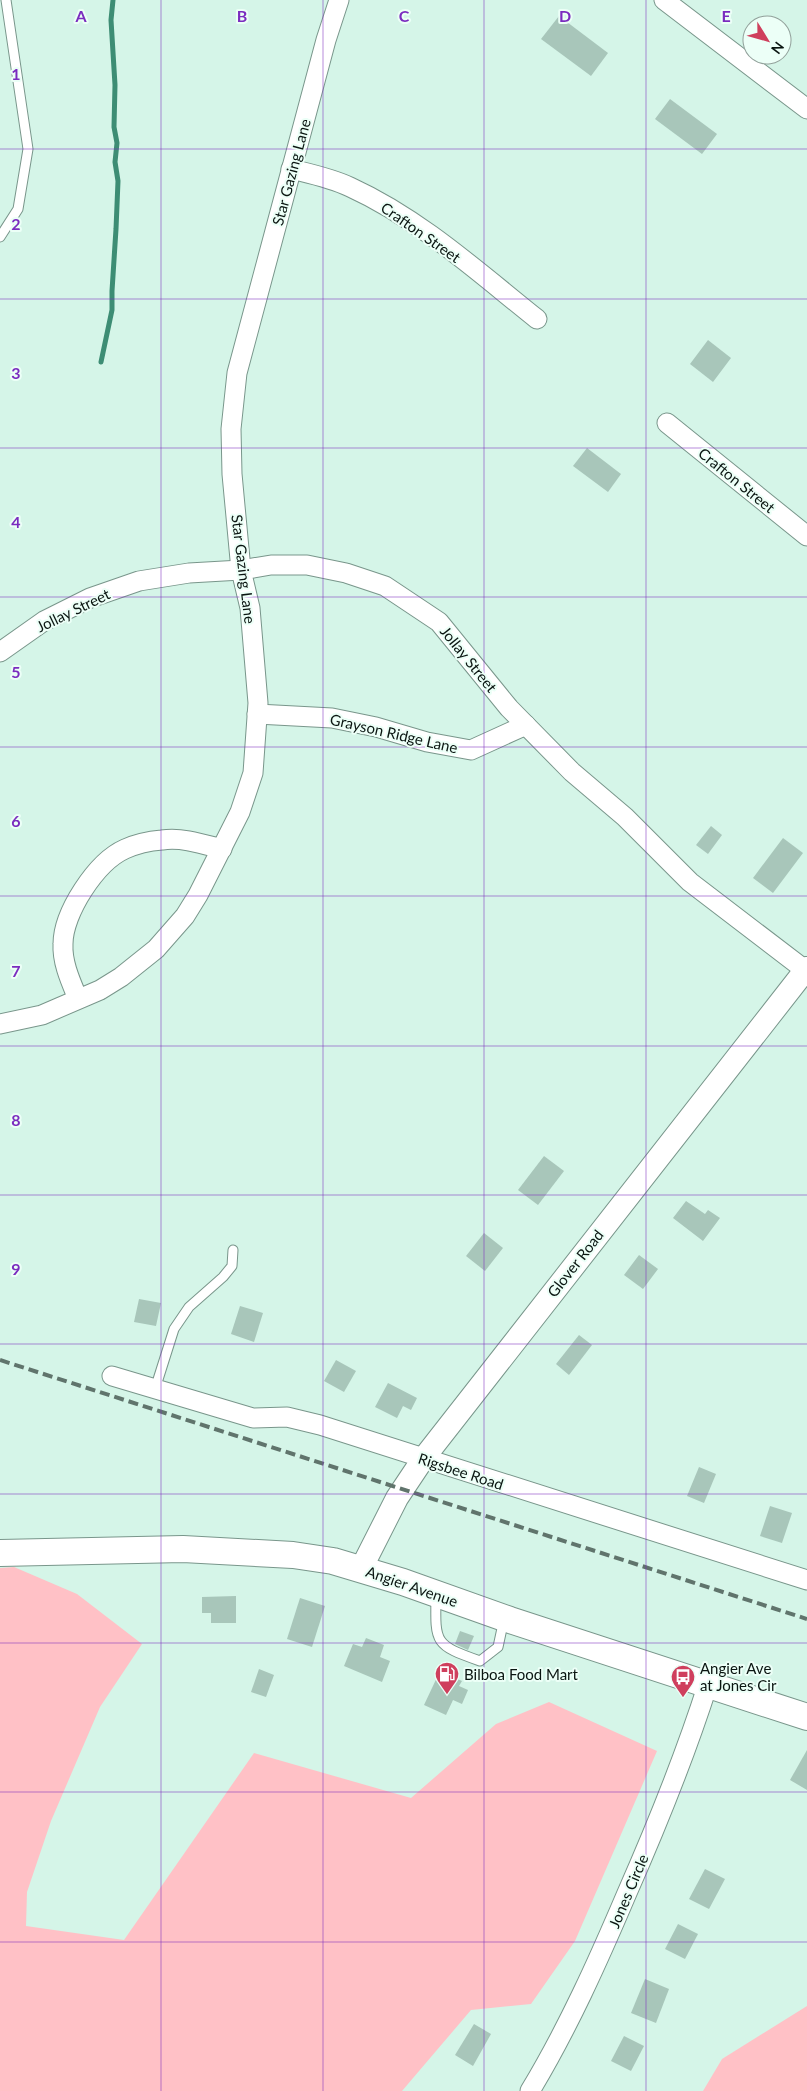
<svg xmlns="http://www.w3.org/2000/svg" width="807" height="2091" font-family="Lato,sans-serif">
<rect width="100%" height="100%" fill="#d5f5e8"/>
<!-- green -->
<g fill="#ffc1c6">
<path d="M14,1567L77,1594L142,1644L100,1707L51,1821L27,1892L26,1926L124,1940L254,1753L411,1798L496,1724L549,1702L657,1751L575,1941L531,2004L471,2010L402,2091H0V1568Z"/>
<path d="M807,2006V2091H703L722,2059Z"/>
</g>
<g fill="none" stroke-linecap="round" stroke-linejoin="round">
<!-- stream -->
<path stroke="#3d8d74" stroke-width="5" d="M101,362L112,310V291L116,229L118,181L115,162L117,143L114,127L115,85L111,20L113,0"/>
</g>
<!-- building -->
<g fill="#a8c6ba">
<path d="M559,16L608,53L591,76L541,39Z"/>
<path d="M670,99L717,134L702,154L655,119Z"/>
<path d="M708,340L731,358L713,382L690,364Z"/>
<path d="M587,448L621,474L608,492L573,466Z"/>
<path d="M711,826L722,835L708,854L696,845Z"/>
<path d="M783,838L803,853L773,893L753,878Z"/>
<path d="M544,1156L564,1171L538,1205L518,1190Z"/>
<path d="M686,1201L705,1214L708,1210L720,1218L703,1241L673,1218Z"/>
<path d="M484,1233L503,1248L485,1271L466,1256Z"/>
<path d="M639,1255L658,1269L643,1289L624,1275Z"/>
<path d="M139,1299L161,1303L156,1326L134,1322Z"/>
<path d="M240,1306L263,1313L254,1342L231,1334Z"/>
<path d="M579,1335L592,1345L569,1375L556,1364Z"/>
<path d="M336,1360L356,1371L344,1392L324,1381Z"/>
<path d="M388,1383L417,1398L411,1410L403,1406L397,1418L375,1407Z"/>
<path d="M699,1467L716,1474L704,1503L687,1496Z"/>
<path d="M770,1506L792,1513L782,1543L760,1536Z"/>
<path d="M236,1596V1623H211V1613H202V1597Z"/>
<path d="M300,1598L325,1606L312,1647L287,1639Z"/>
<path d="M460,1631L474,1636L468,1650L455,1644Z"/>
<path d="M366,1638L384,1645L380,1657L390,1661L382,1682L344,1666L353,1644L362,1647Z"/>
<path d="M259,1669L274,1675L266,1697L251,1692Z"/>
<path d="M440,1671L462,1681L459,1686L468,1690L462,1704L453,1700L446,1715L424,1705Z"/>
<path d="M807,1750V1790L790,1780Z"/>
<path d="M705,1869L725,1879L709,1909L689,1899Z"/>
<path d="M678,1924L698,1934L685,1959L665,1949Z"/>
<path d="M645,1979L669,1989L656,2023L631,2013Z"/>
<path d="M474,2024L491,2034L473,2066L455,2055Z"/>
<path d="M624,2036L644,2046L631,2071L611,2061Z"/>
</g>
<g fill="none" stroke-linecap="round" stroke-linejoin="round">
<defs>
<g id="service">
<path d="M0,237L18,209L28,149L6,0"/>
<path d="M155,1389L174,1329L189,1307L223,1277L232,1266L233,1250"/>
<path d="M436,1597C435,1644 435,1645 480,1661L498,1647L504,1619"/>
</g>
<g id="minor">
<path d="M664,0L807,109"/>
<path d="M291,169C311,174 331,178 350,187C420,219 478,272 537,319"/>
<path d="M667,423L807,536"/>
<path d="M0,652L44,621L90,598L139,581L189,573L241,570L271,565H307L346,573L385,586L439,622L509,708L572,772L625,817L690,882L805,970"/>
<path d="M257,714L332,718L376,727L427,742L471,750L526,725"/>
<path d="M78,999C71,982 62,963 63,944C63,913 96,862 125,849C136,844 150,841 162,840C182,837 203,844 222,849"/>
<path d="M0,1024L42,1015L100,990L121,977L156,949L185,916L198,895L240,812L253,773L258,703L250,608L241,570L232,474L231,429L237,373L326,40L339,0"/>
<path d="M112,1376L253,1418L287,1417L320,1425L807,1580"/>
<path d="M530,2091C568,2028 598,1961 627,1893C657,1825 685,1756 708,1684"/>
</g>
<path id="tertiary" d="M361,1569L397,1498L423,1459L807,968"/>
<path id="secondary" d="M0,1553L183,1549L293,1555L333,1561L403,1582L510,1620L807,1717"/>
</defs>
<!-- service casing -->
<use href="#service" stroke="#79968b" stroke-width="11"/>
<!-- minor casing -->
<use href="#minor" stroke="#79968b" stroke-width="21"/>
<!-- tertiary casing -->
<use href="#tertiary" stroke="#79968b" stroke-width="24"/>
<!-- secondary casing -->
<use href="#secondary" stroke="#79968b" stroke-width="28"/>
<!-- service -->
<use href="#service" stroke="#fff" stroke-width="9"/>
<!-- minor -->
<use href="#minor" stroke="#fff" stroke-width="19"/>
<!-- tertiary -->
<use href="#tertiary" stroke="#fff" stroke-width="22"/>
<!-- secondary -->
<use href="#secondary" stroke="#fff" stroke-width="26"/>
<!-- rail -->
<path stroke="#60746c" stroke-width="4" stroke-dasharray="10 5" stroke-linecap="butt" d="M0,1360L807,1619"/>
</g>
<!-- grid -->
<path fill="none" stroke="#7b2cbf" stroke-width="1" stroke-opacity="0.55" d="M161,0V2091M323,0V2091M484,0V2091M646,0V2091M0,149H807M0,299H807M0,448H807M0,597H807M0,747H807M0,896H807M0,1046H807M0,1195H807M0,1344H807M0,1494H807M0,1643H807M0,1792H807M0,1942H807"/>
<!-- icons -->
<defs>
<symbol id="fuel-pin" viewBox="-11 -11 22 30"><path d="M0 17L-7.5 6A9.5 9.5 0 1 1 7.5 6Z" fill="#cf3f5d" stroke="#ecfff7"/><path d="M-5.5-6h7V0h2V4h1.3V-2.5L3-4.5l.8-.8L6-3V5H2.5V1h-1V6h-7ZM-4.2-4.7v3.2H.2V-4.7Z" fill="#fff"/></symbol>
<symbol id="bus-pin" viewBox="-11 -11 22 30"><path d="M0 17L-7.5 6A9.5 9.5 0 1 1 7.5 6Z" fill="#cf3f5d" stroke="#ecfff7"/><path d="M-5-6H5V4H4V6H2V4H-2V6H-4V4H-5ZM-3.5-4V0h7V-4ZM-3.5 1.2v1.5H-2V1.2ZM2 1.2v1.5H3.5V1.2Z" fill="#fff"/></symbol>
</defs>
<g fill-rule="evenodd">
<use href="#fuel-pin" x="433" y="1660" width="28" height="38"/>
<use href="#bus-pin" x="669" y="1663" width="28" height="38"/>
</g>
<g text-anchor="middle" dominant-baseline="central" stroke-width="4" stroke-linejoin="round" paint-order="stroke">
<!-- street labels -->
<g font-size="15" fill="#0a1511" stroke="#ecfff7">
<text transform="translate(291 172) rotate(-75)">Star Gazing Lane</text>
<text transform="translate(421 232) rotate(35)">Crafton Street</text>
<text transform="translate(737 480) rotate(39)">Crafton Street</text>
<text transform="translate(244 569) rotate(83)">Star Gazing Lane</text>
<text transform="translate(73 610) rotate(-26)">Jollay Street</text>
<text transform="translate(469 659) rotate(51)">Jollay Street</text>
<text transform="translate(394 733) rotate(13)">Grayson Ridge Lane</text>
<text transform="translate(575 1263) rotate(-52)">Glover Road</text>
<text transform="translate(461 1471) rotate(18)">Rigsbee Road</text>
<text transform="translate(412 1586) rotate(19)">Angier Avenue</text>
<text transform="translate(628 1891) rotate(-67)">Jones Circle</text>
</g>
<!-- poi labels -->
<g font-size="15" fill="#0a1511" stroke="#ecfff7" text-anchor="start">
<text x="700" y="1668">Angier Ave<tspan x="700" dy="17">at Jones Cir</tspan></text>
<text x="464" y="1674">Bilboa Food Mart</text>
</g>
</g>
<g font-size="16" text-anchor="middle" font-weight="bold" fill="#7b2cbf" stroke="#ecfff7" stroke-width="4" stroke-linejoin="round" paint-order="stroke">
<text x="81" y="22">A</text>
<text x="242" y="22">B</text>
<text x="404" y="22">C</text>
<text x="565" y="22">D</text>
<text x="726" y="22">E</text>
<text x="16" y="80">1</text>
<text x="16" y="230">2</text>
<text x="16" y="379">3</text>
<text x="16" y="528">4</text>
<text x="16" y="678">5</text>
<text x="16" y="827">6</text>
<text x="16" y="977">7</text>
<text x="16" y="1126">8</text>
<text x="16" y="1275">9</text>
</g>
<!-- north arrow -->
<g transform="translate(767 40) rotate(127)"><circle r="24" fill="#ecfff7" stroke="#92a19b"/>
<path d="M0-4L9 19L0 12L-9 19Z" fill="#cf3f5d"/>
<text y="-8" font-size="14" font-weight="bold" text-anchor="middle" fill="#0a1511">N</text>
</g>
</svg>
